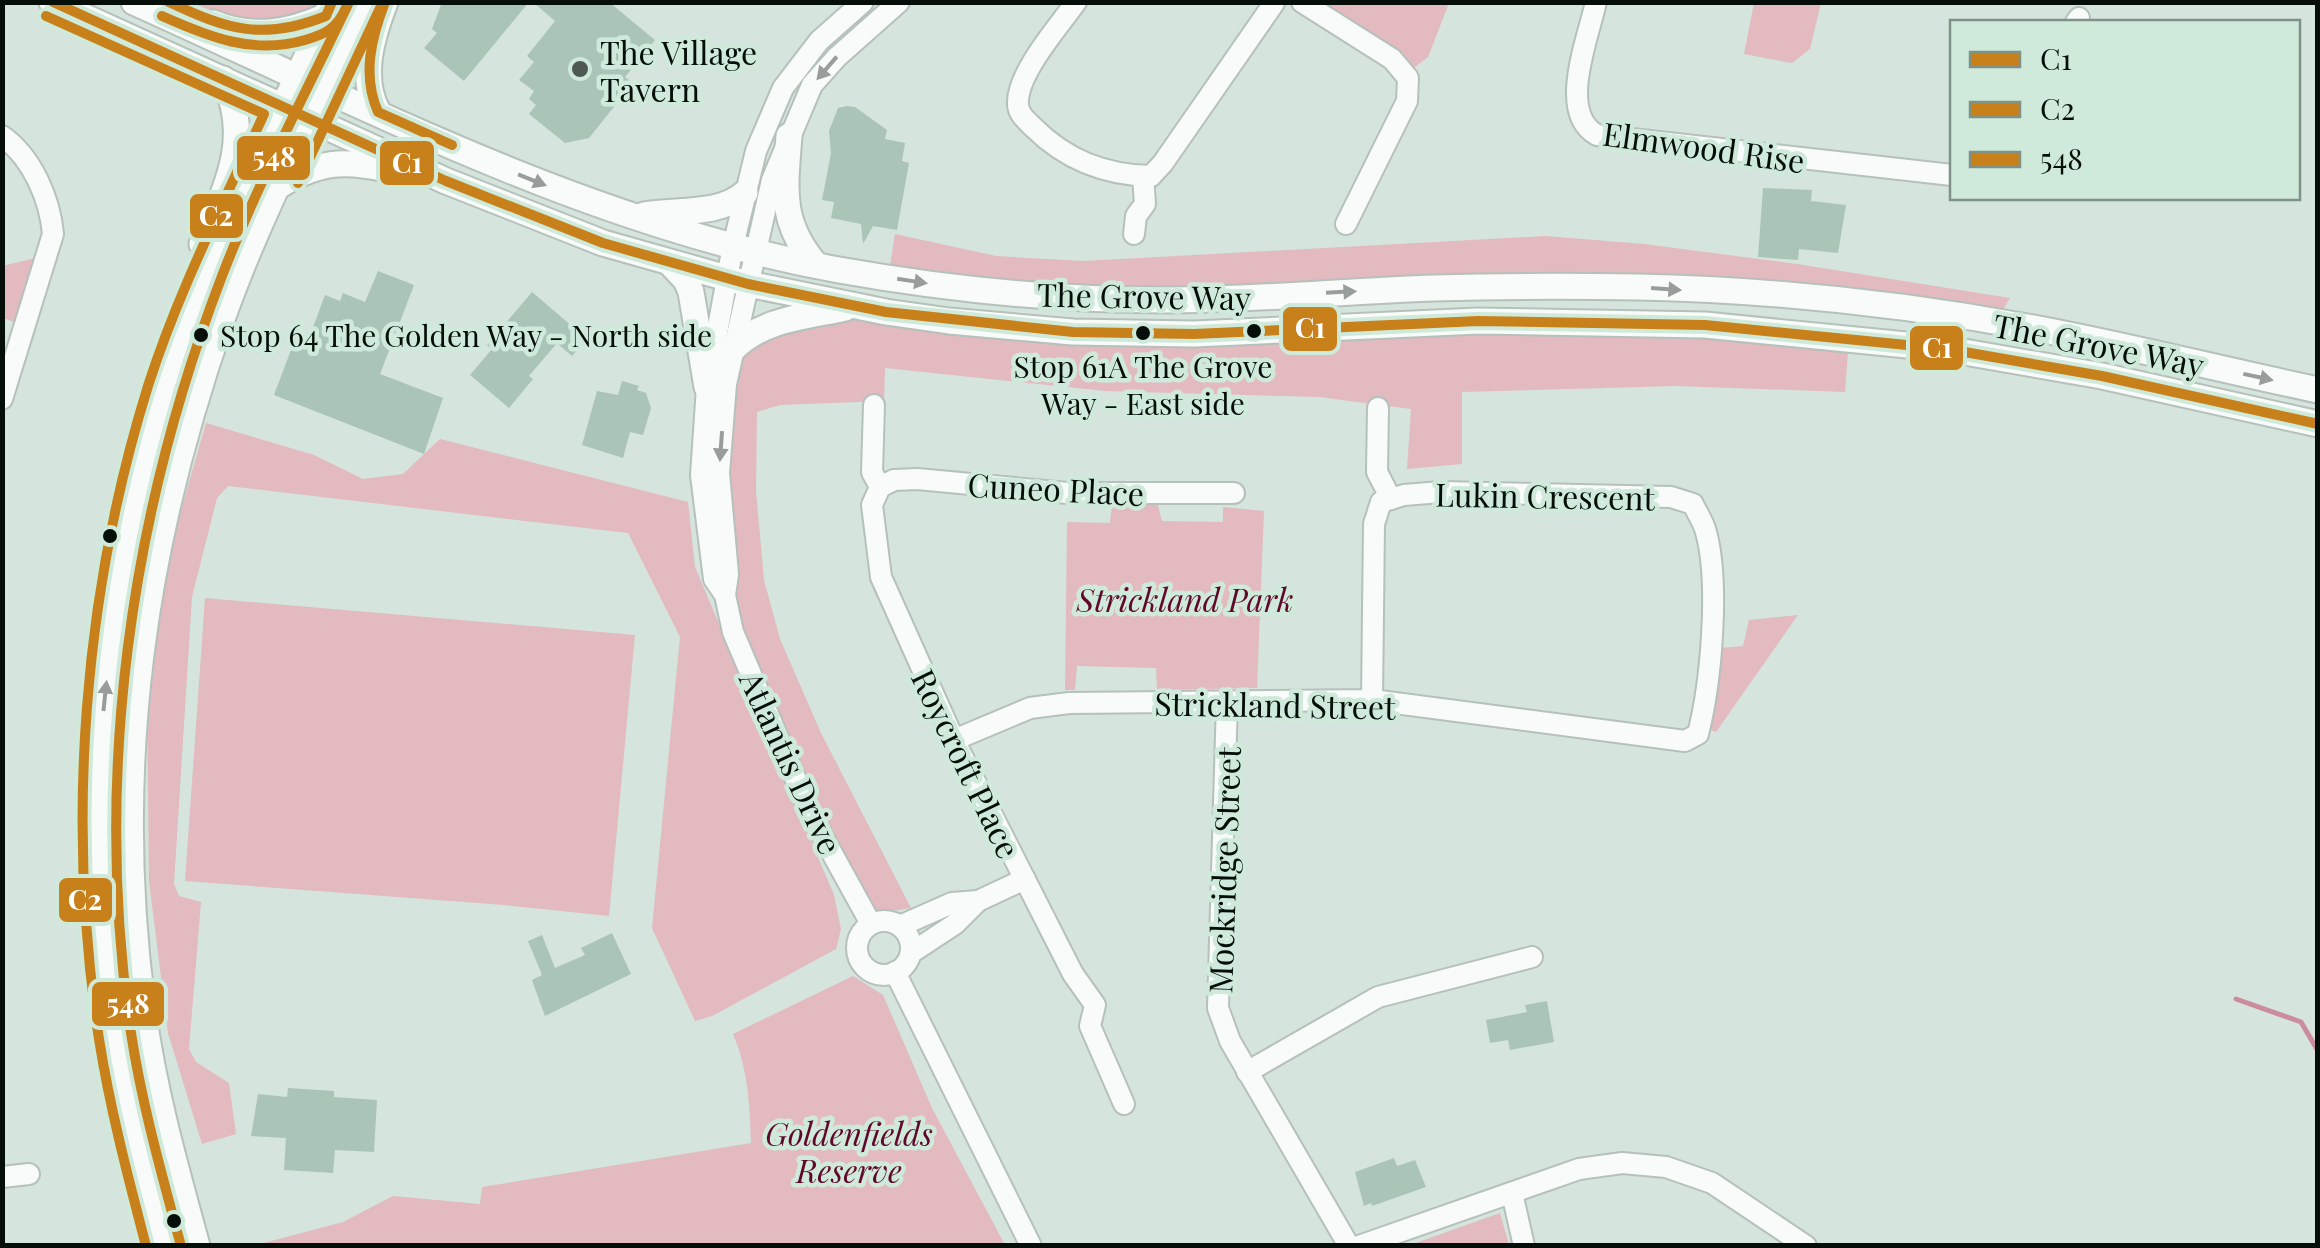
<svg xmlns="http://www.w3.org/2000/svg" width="2320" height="1248" font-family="'Playfair Display',serif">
<rect width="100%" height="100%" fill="#d5e4dc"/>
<!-- green -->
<g fill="#e2bac0">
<path d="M150,3H331L326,16L218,26Z"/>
<path d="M1319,3H1449L1428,57L1411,70Z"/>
<path d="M1754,3H1821L1810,49L1792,63L1744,54Z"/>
<path d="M895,234L996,256L1083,261L1545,236L1644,244L1797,264L2010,298L1995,323L1644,287L1176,300L888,278Z"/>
<path d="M48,255L26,326L3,318L2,266Z"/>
<path d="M855,306L949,321L1849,338L1845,392L1676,386L1462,392V464L1407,469L1411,409L1319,397L1105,391L885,368L884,401L780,405L757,412L756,491L764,580L780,639L821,733L911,908L892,911L871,924L850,883L720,577L726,348Z"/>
<path d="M206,423L314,455L363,479L403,474L440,439L688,502L695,567L834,895L841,929L836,949L712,1016L695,1021L652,928L680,637L628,533L228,486L217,498L192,597L174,884L179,896L201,902L189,1049L196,1062L229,1083L236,1134L202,1144L168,1033L149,881L147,705L164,570Z"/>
<path d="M1157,502L1162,521L1223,522V507L1264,511L1257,688L1157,690L1156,668L1077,666L1075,690H1065L1067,522L1110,523L1112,505Z"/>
<path d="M205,598L635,635L609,916L504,905L185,881Z"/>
<path d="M1798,615L1716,732L1708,729L1720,648L1743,646L1749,620Z"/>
<path d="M853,976L883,995L932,1108L1005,1245H256L343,1222L393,1196L480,1204L482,1187L751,1143C750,1107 748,1068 733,1034Z"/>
<path d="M1500,1213L1509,1245H1410Z"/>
</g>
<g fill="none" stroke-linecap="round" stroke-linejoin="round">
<!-- stream -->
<path stroke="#cb8d9b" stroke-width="5" d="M2236,999L2301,1022L2318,1051"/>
</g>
<!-- building -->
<g fill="#aac5b8">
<path d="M442,2H529L464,81L424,48L437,33L432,29Z"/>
<path d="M533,2H609L655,40L625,77L633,83L589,138L565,143L529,114L536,105L529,99L534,91L519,80L534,62L527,56L555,21Z"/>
<path d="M847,106L855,107L887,130L885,139L905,143L902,161L909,163L897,230L873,226L863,244L861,224L831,218L834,202L822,200L831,153L829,131L838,108Z"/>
<path d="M1763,188L1812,190L1811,201L1846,205L1838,253L1799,249L1798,260L1758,257Z"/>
<path d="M378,271L414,285L380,374L443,398L424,454L274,395L294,342L306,346L325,295L340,301L343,293L365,302Z"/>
<path d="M532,292L587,339L572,356L557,343L529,376L533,379L509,408L470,375L492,349L487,345Z"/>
<path d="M622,381L639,386L637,390L646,393L651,408L643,435L630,432L623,458L582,445L597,391L618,395Z"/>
<path d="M612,933L631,974L545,1016L532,980L542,975L528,941L542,935L555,968L585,955L581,948Z"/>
<path d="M1547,1001L1554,1042L1510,1050L1508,1040L1490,1043L1486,1020L1527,1012L1525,1005Z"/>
<path d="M288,1088L334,1091V1097L377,1100L374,1152L335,1150L333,1173L284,1170L286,1138L251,1136L258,1094L287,1097Z"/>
<path d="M1394,1158L1397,1166L1415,1160L1426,1187L1372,1206L1371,1203L1364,1206L1355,1172Z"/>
</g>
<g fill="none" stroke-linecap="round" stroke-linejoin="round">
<defs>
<g id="minor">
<path d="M863,2L819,41L783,88L756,151L733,246L707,387L701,475L714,579L725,595L733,632L811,815L871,924"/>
<path d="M1076,2C1059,26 1018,72 1018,102C1017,113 1026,120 1033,127C1066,160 1104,175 1151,176L1163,163L1274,3"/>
<path d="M1302,2L1392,59L1408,78L1407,101L1346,224"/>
<path d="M1596,2C1588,39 1557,113 1597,135L1952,175"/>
<path d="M2076,22L2079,18"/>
<path d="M2,136C32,157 50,199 53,234L2,399"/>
<path d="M1134,234L1136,216L1145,204L1143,176"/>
<path d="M874,405L872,472L880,487L872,505L881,577L954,740L1073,974L1095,1005L1090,1026L1124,1104"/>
<path d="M1378,408L1377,472L1391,499"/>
<path d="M880,487L894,480L917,479L1068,493H1234"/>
<path d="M725,595L728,574L719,473L726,384L772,180L812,85L837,57L899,2"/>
<path d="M1227,701L1218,1008L1230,1041L1349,1246"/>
<path d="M954,740L1030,708L1069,703L1372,700L1685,741L1698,734C1711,683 1720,584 1706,532C1704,523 1697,513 1693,504L1671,497L1441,492L1404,495L1381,502L1374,524L1372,700"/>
<circle cx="884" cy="948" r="27"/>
<path d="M900,926L952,903L978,901"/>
<path d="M911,953L955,924L978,901L1025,879"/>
<path d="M895,972L1031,1246"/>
<path d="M1247,1072L1378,997L1532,957"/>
<path d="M2,1177L29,1174"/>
<path d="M1512,1193L1524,1246"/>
<path d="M1359,1246L1579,1169L1622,1163L1666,1167L1712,1183L1806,1246"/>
</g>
<g id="major">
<path d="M52,2L446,181L603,243L748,284L886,312L949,321L1073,332L1194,334L1478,321L1705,325L1947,349L2102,376L2318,424"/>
<path d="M134,2C363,105 590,225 839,270C946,289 1055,300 1164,300C1255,300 1345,291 1435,288C1503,286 1571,286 1638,287C1779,290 1925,306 2064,334C2149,351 2233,372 2318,390"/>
<path d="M213,23C252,39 289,33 326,16"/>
<path d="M378,112C359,78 372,36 385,2"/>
<path d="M789,136C785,189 779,222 816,265"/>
<path d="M280,185C326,156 351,162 402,172"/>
<path d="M644,215C676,209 719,216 745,193"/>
<path d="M202,244C225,190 254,137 223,79"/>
<path d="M670,263L686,280L691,292L707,387"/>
<path d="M733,349C762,319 805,317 845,308"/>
<path d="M162,1246C67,946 77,589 196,297C237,197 288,101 332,2"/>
<path d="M197,1246C175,1166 152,1085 142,1003C111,765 143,544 222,319C260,211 317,106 366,2"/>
</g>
</defs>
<!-- minor casing -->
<use href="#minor" stroke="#b5c1ba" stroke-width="24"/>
<!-- major casing -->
<use href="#major" stroke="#b5c1ba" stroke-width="29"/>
<!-- minor -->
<use href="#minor" stroke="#f9fbfa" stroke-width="20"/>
<!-- major -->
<use href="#major" stroke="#f9fbfa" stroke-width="25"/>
<defs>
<g id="bus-1">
<path d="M53,2L446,181L603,243L748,284L886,312L1073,332L1194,334L1478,321L1705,325L1947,349L2102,376L2318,424"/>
<path d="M169,2C228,30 263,41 326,16L332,2"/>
<path d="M385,2C371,39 362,75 378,112L452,145"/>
</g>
<g id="bus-2">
<path d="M46,16L264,114C223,204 178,292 148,386C83,595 66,823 99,1039C110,1109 128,1177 146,1246"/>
<path d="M162,16C209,37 253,55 305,40C326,34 337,28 346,8"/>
<path d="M298,183L380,8"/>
</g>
<path id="bus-3" d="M181,1246C162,1175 142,1105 131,1033C93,777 130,516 222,276C258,182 306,93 349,2"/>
</defs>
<!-- bus-1 casing -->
<use href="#bus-1" stroke="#cfeadb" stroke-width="18"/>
<!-- bus-2 casing -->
<use href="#bus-2" stroke="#cfeadb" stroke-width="18"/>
<!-- bus-3 casing -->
<use href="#bus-3" stroke="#cfeadb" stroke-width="18"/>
<!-- bus-1 -->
<use href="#bus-1" stroke="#c8801a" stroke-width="10"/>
<!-- bus-2 -->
<use href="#bus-2" stroke="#c8801a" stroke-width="10"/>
<!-- bus-3 -->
<use href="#bus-3" stroke="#c8801a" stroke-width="10"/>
</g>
<!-- one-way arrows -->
<defs><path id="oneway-solid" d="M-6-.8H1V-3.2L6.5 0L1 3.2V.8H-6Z" transform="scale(2.5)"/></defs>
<g fill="#989c9a">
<use href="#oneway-solid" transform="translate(827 68) rotate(131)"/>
<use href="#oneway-solid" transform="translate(532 180) rotate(22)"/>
<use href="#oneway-solid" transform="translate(912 281) rotate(9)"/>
<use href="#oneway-solid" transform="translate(1666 289) rotate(4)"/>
<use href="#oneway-solid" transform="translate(1341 292) rotate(-3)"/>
<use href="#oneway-solid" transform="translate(2258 377) rotate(12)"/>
<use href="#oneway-solid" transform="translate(721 446) rotate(94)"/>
<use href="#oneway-solid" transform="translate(105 696) rotate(-84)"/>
</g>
<!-- markers -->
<circle fill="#4e5953" stroke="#cfeadb" stroke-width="4" cx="580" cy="69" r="10"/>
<g fill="#060e09" stroke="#cfeadb" stroke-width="4">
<circle cx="1254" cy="331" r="9"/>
<circle cx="1143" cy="333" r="9"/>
<circle cx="201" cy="335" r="9"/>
<circle cx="110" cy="536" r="9"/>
<circle cx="174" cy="1221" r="9"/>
</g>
<g text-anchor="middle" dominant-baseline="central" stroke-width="9" stroke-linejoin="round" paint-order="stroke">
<!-- bus labels -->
<g font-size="30" fill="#060e09" stroke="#cfeadb" text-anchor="start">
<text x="220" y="335">Stop 64 The Golden Way - North side</text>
<text x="1143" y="366" text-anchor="middle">Stop 61A The Grove<tspan x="1143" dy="37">Way - East side</tspan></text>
</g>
<!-- poi labels -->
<g font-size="32" fill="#060e09" stroke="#cfeadb" text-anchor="start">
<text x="600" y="51">The Village<tspan x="600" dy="37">Tavern</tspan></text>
</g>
<!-- street labels -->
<g font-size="32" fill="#060e09" stroke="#cfeadb">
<text transform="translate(1704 146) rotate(8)">Elmwood Rise</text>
<text transform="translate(1144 295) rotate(1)">The Grove Way</text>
<text transform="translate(2099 344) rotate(11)">The Grove Way</text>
<text transform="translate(1056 488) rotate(3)">Cuneo Place</text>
<text transform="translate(1545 495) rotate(1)">Lukin Crescent</text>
<text transform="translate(1275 704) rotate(1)">Strickland Street</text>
<text transform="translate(792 762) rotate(65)">Atlantis Drive</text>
<text transform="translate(967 763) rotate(64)">Roycroft Place</text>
<text transform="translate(1223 870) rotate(-88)">Mockridge Street</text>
</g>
<!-- park labels -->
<g font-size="32" font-style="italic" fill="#61072a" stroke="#cfeadb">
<text x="1185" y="598">Strickland Park</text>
<text x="849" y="1132">Goldenfields<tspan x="849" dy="37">Reserve</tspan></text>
</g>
</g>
<g stroke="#cfeadb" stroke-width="4">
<rect x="235" y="134" width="77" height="48" rx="10" fill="#c8801a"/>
<rect x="378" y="139" width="58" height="48" rx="10" fill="#c8801a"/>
<rect x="188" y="192" width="57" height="48" rx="10" fill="#c8801a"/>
<rect x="1281" y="305" width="58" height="48" rx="10" fill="#c8801a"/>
<rect x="1908" y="324" width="57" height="48" rx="10" fill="#c8801a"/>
<rect x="57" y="876" width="57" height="48" rx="10" fill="#c8801a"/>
<rect x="90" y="980" width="76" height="48" rx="10" fill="#c8801a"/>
</g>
<g font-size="28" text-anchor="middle" font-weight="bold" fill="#fff">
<text x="274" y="167">548</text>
<text x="407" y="173">C1</text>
<text x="216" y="226">C2</text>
<text x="1310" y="338">C1</text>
<text x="1937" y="358">C1</text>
<text x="85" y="910">C2</text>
<text x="128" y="1014">548</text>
</g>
<!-- border -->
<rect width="2320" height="1248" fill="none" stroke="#060e09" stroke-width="10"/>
<!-- legend -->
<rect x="1950" y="20" width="350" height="180" fill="#cfeadb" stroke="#7f9287" stroke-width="2.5"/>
<rect x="1970" y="52" width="50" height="15" fill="#c8801a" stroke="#7f9287" stroke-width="2.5"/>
<text x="2040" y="70" font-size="30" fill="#060e09">C1</text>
<rect x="1970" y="102" width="50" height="15" fill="#c8801a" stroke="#7f9287" stroke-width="2.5"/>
<text x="2040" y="120" font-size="30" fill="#060e09">C2</text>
<rect x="1970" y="152" width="50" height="15" fill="#c8801a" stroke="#7f9287" stroke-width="2.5"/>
<text x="2040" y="170" font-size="30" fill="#060e09">548</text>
</svg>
